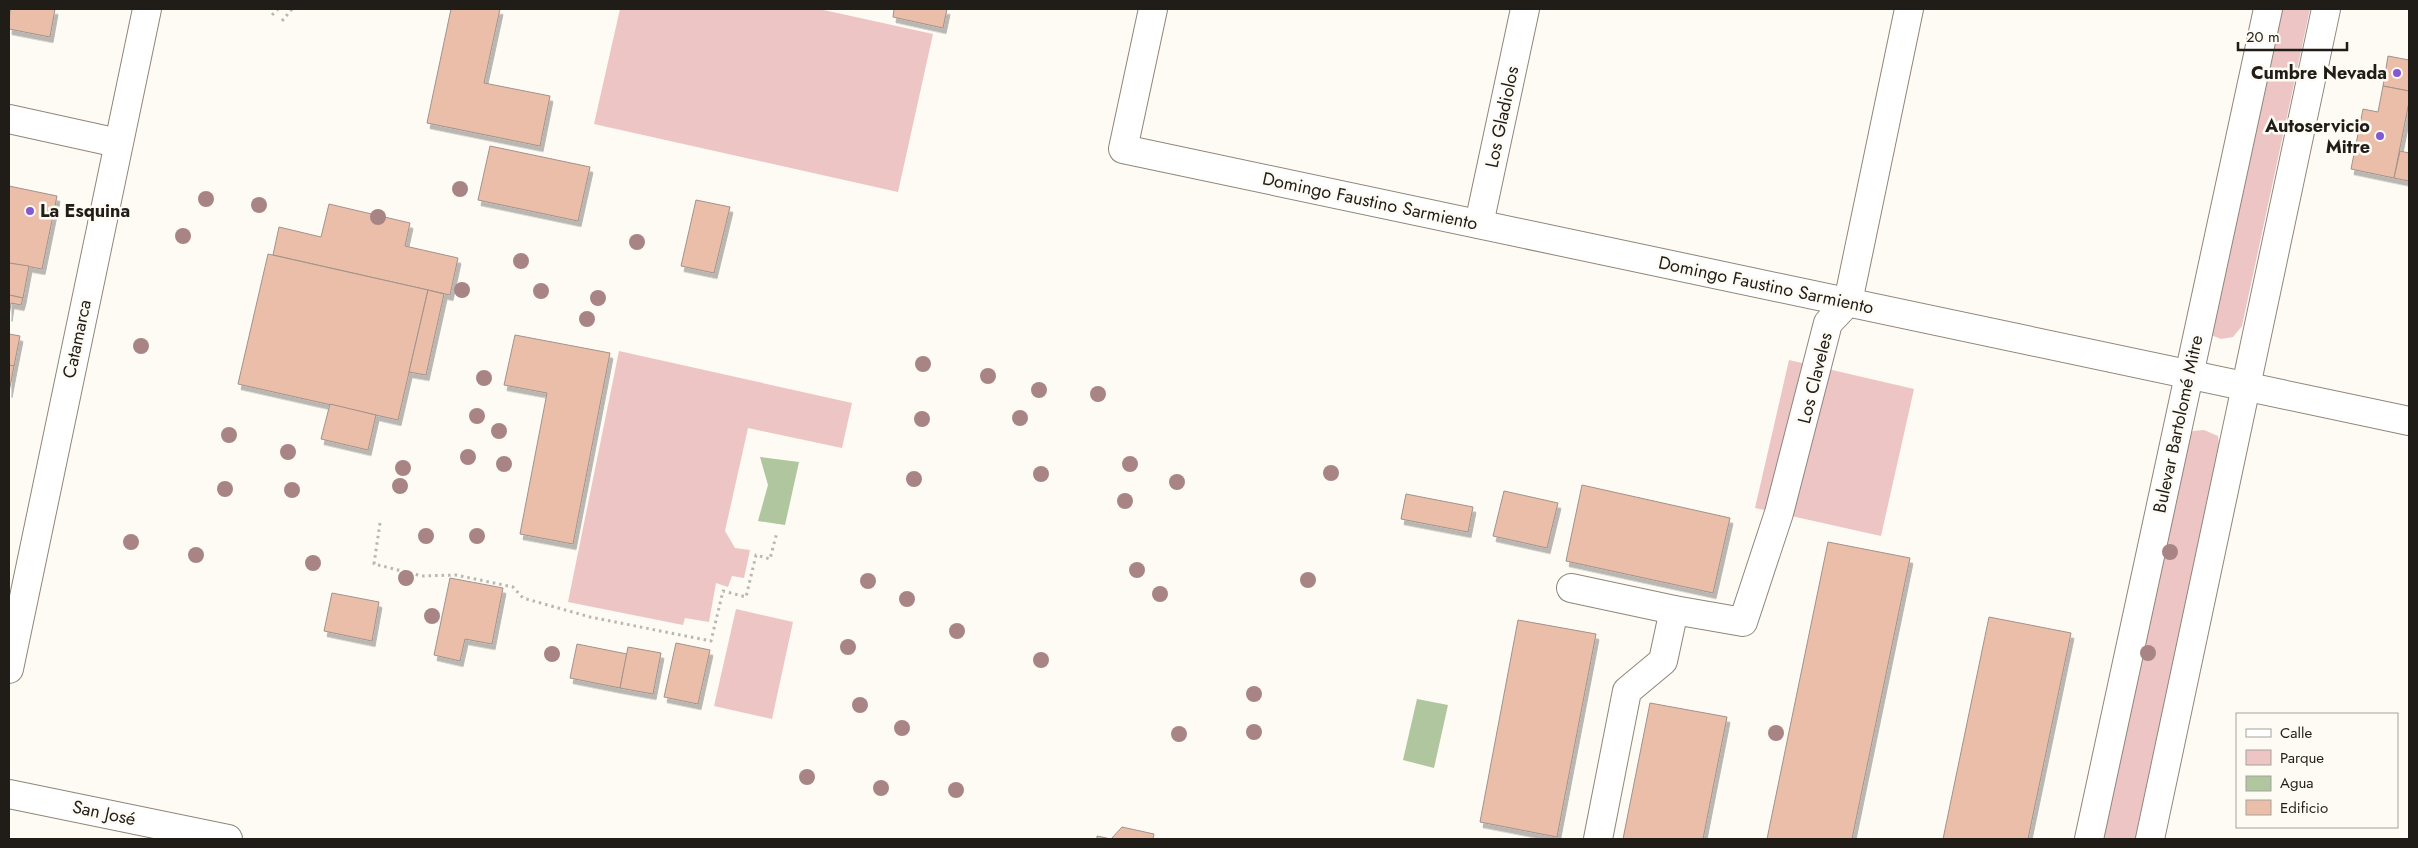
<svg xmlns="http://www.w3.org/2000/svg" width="2418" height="848" font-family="Jost,sans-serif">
<defs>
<filter id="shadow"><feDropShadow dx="3" dy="5.5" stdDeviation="0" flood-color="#0004"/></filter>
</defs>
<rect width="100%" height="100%" fill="#fefaf4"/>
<!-- green -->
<g fill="#edc5c4">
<path d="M620,9H819L933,34L898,192L594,124Z"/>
<path d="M2279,9H2310L2242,326L2233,337L2221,339L2211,335Z"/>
<path d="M619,351L852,403L842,448L748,428L725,531L735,548L750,550L744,578L732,576L728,587L716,583L709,622L685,618L683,625L568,602Z"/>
<path d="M1789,360L1914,389L1881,536L1755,508Z"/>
<path d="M2204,430L2218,436L2220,450L2136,839H2100L2187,436L2193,431Z"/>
<path d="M736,609L793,622L772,719L714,706Z"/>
</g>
<!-- water -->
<g fill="#afc69f">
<path d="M760,457L799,462L785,525L758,521L768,485Z"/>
<path d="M1417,699L1448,705L1434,768L1403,760Z"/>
</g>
<!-- building -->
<g fill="#eabea8" stroke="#a2928b" filter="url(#shadow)">
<path d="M10,9H55L50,37L9,29Z"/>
<path d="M451,9H500L484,83L550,96L540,146L427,123Z"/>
<path d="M894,9H947L943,28L893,17Z"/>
<path d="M2388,56L2409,60V91L2383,86Z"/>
<path d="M2383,86L2409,91V102L2394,178L2351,169L2363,109L2378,112Z"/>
<path d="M490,146L590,167L578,221L478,200Z"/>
<path d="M2400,151L2409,153V181L2394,178Z"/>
<path d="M9,186L57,196L42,269L9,263Z"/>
<path d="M696,200L730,207L714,273L681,266Z"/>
<path d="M329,204L410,223L405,246L458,258L450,295L273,255L279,227L321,237Z"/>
<path d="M268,254L428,290L398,420L238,384Z"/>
<path d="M9,263L29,266L23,298L9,295Z"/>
<path d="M428,290L444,294L426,375L409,372Z"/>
<path d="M9,295L23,298L21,305L11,303L9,316Z"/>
<path d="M9,334L20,336L14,366L9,365Z"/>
<path d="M515,335L610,353L573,544L520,534L547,393L504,385Z"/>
<path d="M9,365L14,366L9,392Z"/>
<path d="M330,404L376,415L368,450L321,439Z"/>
<path d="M1582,485L1730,518L1713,593L1566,561Z"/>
<path d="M1504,491L1558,503L1547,548L1493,536Z"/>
<path d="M1406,494L1473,507L1468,532L1401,519Z"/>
<path d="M1828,542L1910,558L1852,839H1767Z"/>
<path d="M450,578L503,588L492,644L465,639L460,661L434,655Z"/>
<path d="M332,593L379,602L372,641L324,631Z"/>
<path d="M1989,617L2071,633L2028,839H1943Z"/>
<path d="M1518,620L1596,634L1557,837L1480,822Z"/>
<path d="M676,643L710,650L698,704L664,697Z"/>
<path d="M577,644L627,654L620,688L570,678Z"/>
<path d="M628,647L661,653L653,694L620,688Z"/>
<path d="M1650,703L1727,717L1703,839H1623Z"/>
<path d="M1122,827L1154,834L1153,839H1097V836L1111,839Z"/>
</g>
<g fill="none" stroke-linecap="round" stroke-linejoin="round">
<defs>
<g id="street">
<path d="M1153,9L1123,149L2409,421"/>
<path d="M1479,224L1525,9"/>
<path d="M1571,588L1674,610L1743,622L1779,513L1828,323L1848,302L1909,9"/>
<path d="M9,794L228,839"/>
<path d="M1598,839L1627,691L1663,661L1674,610"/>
</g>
<g id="secondary">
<path d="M9,119L118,143"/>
<path d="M9,669L147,9"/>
<path d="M2089,839L2268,9"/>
<path d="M2150,839L2326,9"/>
</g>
</defs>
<!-- street casing -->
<use href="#street" stroke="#908679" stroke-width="30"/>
<!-- secondary casing -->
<use href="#secondary" stroke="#908679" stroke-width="30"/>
<!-- path -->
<g stroke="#bab6b0" stroke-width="3" stroke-dasharray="2.5 4" stroke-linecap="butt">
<path d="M272,15L278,9"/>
<path d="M282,21L292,9"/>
<path d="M380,523L374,564L422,576L456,575L513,587L523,598L590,617L711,641L723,591L746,597L756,555L770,559L777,532"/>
</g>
<!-- street -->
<use href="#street" stroke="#fff" stroke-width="28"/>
<!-- secondary -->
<use href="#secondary" stroke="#fff" stroke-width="28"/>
</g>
<!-- trees -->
<g fill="#a88584">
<circle cx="460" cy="189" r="8"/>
<circle cx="206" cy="199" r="8"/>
<circle cx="259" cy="205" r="8"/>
<circle cx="378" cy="217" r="8"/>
<circle cx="183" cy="236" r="8"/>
<circle cx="637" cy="242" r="8"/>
<circle cx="521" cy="261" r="8"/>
<circle cx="462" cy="290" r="8"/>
<circle cx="541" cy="291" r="8"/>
<circle cx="598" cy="298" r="8"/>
<circle cx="587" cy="319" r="8"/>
<circle cx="141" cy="346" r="8"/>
<circle cx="923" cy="364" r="8"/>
<circle cx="988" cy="376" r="8"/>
<circle cx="484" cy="378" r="8"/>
<circle cx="1039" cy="390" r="8"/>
<circle cx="1098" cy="394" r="8"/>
<circle cx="477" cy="416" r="8"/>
<circle cx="1020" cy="418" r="8"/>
<circle cx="922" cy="419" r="8"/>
<circle cx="499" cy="431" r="8"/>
<circle cx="229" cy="435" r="8"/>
<circle cx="288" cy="452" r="8"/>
<circle cx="468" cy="457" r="8"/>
<circle cx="504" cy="464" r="8"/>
<circle cx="1130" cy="464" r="8"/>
<circle cx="403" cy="468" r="8"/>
<circle cx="1331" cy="473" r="8"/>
<circle cx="1041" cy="474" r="8"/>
<circle cx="914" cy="479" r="8"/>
<circle cx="1177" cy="482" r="8"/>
<circle cx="400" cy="486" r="8"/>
<circle cx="225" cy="489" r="8"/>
<circle cx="292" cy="490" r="8"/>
<circle cx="1125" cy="501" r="8"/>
<circle cx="426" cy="536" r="8"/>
<circle cx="477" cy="536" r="8"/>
<circle cx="131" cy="542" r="8"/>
<circle cx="2170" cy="552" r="8"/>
<circle cx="196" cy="555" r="8"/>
<circle cx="313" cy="563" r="8"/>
<circle cx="1137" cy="570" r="8"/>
<circle cx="406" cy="578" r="8"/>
<circle cx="1308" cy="580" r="8"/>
<circle cx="868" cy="581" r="8"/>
<circle cx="1160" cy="594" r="8"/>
<circle cx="907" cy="599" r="8"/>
<circle cx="432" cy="616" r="8"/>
<circle cx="957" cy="631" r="8"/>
<circle cx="848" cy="647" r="8"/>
<circle cx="2148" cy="653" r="8"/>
<circle cx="552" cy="654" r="8"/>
<circle cx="1041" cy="660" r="8"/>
<circle cx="1254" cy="694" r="8"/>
<circle cx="860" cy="705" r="8"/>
<circle cx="902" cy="728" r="8"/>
<circle cx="1254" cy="732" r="8"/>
<circle cx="1776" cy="733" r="8"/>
<circle cx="1179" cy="734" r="8"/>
<circle cx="807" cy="777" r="8"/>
<circle cx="881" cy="788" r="8"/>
<circle cx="956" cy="790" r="8"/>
</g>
<!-- markers -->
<g fill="#8059d3" stroke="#fefaf4" stroke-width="2">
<circle cx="2397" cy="73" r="5"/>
<circle cx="2380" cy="136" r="5"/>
<circle cx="30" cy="211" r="5"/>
</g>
<g text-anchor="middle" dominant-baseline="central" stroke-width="5" stroke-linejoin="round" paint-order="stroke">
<!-- poi labels -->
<g font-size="18" font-weight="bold" fill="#201d18" stroke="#fefaf4" text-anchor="end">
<text x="2387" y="73">Cumbre Nevada</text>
<text x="2370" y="126">Autoservicio<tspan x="2370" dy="21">Mitre</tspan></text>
<text x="40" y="211" text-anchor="start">La Esquina</text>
</g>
<!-- street labels -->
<g font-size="18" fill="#201d18" stroke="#fefaf4">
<text transform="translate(1502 117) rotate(-78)">Los Gladiolos</text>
<text transform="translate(1370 201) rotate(12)">Domingo Faustino Sarmiento</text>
<text transform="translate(1766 285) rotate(12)">Domingo Faustino Sarmiento</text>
<text transform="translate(77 339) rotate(-78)">Catamarca</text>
<text transform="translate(1815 378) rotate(-76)">Los Claveles</text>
<text transform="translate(2178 424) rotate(-78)">Bulevar Bartolomé Mitre</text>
<text transform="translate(104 813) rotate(12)">San José</text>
</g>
</g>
<!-- border -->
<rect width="2418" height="848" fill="none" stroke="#201d18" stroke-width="20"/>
<!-- legend -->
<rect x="2236" y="713" width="162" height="115" fill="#fefaf4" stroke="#a5a29c"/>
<rect x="2246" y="729" width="25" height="8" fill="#ffffff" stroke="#a5a29c"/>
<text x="2280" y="738" font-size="15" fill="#201d18">Calle</text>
<rect x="2246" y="750" width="25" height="15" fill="#edc5c4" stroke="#a5a29c"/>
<text x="2280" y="763" font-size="15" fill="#201d18">Parque</text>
<rect x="2246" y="776" width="25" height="15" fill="#afc69f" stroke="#a5a29c"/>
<text x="2280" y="788" font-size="15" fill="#201d18">Agua</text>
<rect x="2246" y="800" width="25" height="15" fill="#eabea8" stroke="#a5a29c"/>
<text x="2280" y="813" font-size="15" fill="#201d18">Edificio</text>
<!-- scale -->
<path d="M2238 42v8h109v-8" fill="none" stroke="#201d18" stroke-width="2.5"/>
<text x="2246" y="42" font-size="15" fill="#201d18" stroke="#fefaf4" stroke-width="4" paint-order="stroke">20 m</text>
</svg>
